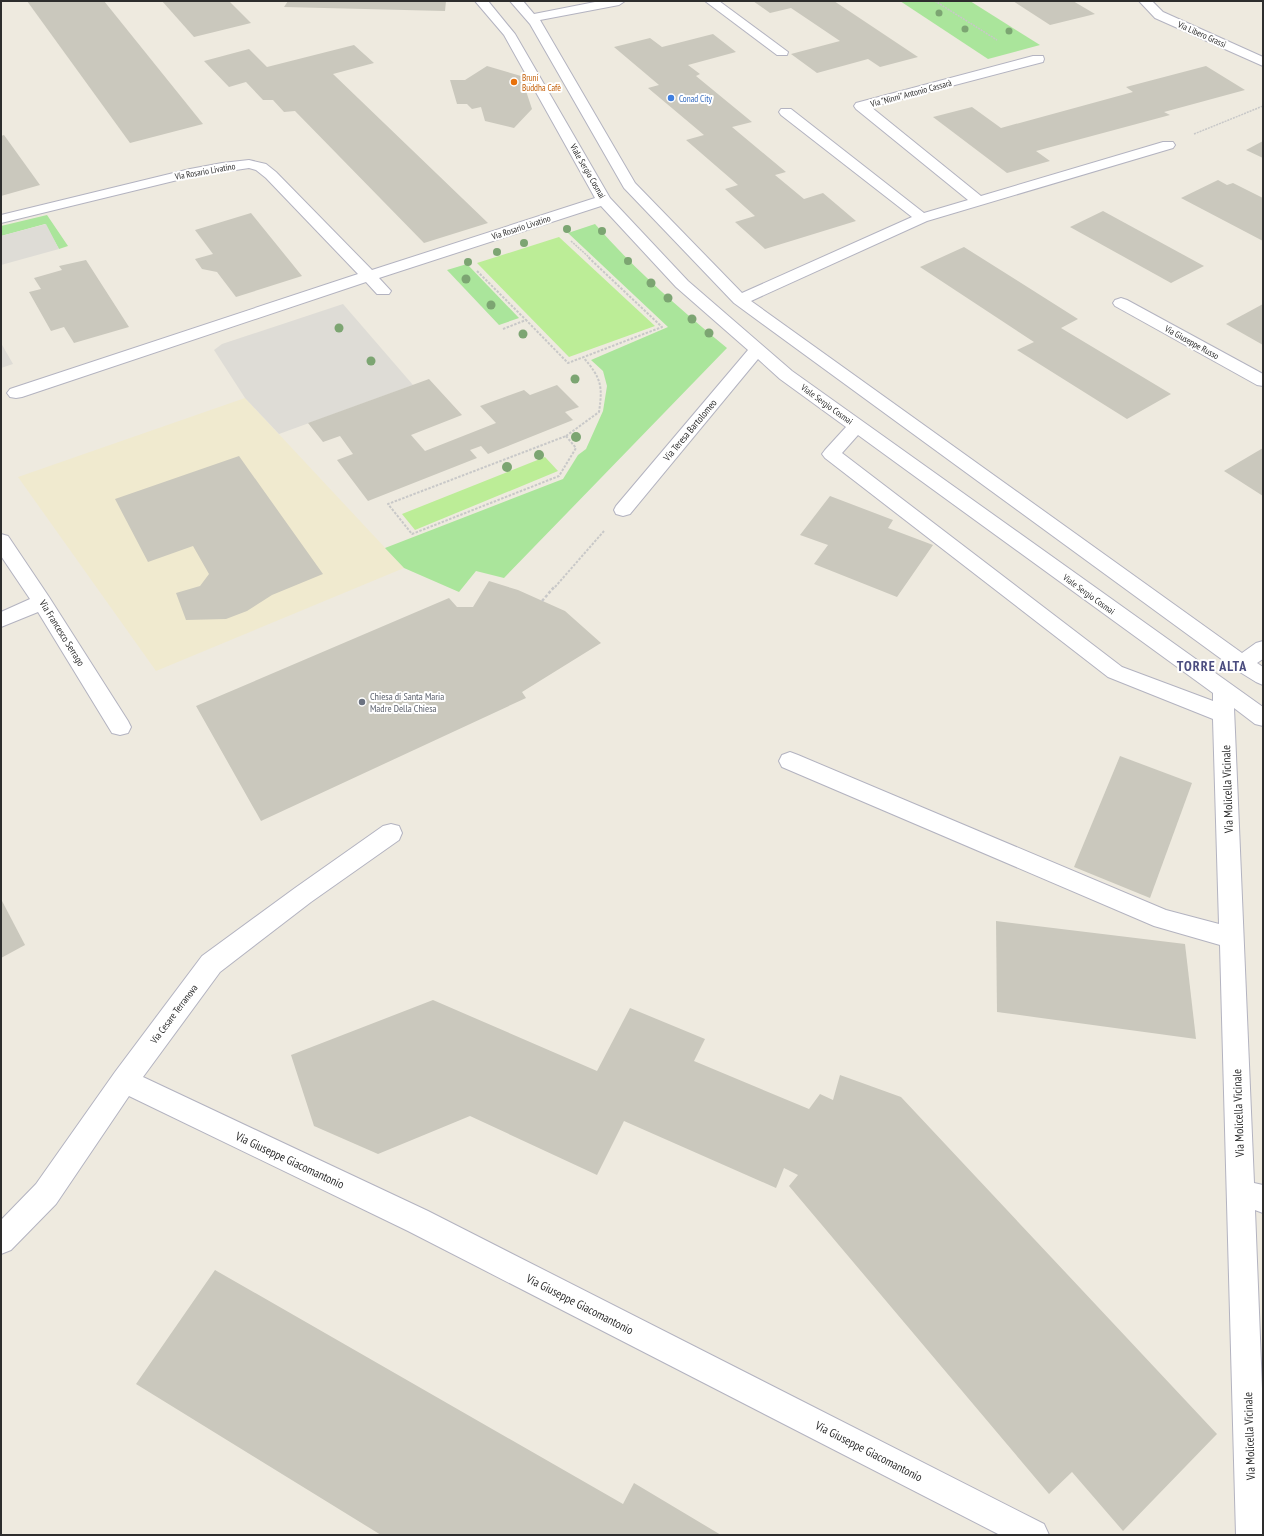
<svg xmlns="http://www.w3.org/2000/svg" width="1264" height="1536" font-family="'PT Sans Narrow',sans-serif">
<rect width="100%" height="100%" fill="#eeeadf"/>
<!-- education -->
<path fill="#f0eacf" d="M245,398L404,568L156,671L18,477Z"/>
<!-- green -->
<g fill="#aae59b">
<path d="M900,1H970L1040,45L988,59Z"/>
<path d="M47,215L68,246L59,249L45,224L1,236V226Z"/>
<path d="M595,224C635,270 680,309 727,348L504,578L476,571L459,592L404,568L385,548L563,479L578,455L586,449L603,411L607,386L603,371L591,360L668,327L568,233Z"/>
<path d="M467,264L519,318L499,325L447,270Z"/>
</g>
<!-- pitch -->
<g fill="#bced97">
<path d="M559,237L655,326L569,357L477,263Z"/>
<path d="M545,457L558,471L415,530L402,514Z"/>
</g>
<!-- plaza -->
<g fill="#dedcd6">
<path d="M46,224L59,249L1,265V236Z"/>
<path d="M343,304L413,385L279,434L245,398L214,350L222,344Z"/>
<path d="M1,343L13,364L1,368Z"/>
</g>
<!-- building -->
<g fill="#cac8bd">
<path d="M27,1H104L203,124L130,143Z"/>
<path d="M162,1H229L251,23L194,37Z"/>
<path d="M288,1H446L445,11L284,7Z"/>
<path d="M753,1H834L918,57L880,67L868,59L817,73L791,54L840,41L791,8L770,13Z"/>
<path d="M1013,1H1073L1095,14L1050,25Z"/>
<path d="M713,34L736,52L688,65L700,74L696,76L752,122L732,127L786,172L775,175L804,199L823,193L856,221L765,249L735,222L755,216L725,189L738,185L686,140L704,135L648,88L659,85L614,47L650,38L662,47Z"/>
<path d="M354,45L374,63L333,74L488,223L424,243L295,111L284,112L273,100H263L246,82L229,87L204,61L249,49L267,67Z"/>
<path d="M487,66L521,76L532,109L514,128L485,121L481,107L472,109L467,104H457L450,80H465Z"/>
<path d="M1206,66L1245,90L1164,112L1170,115L1036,151L1050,161L1007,173L933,117L972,107L1001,128L1133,92L1126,87Z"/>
<path d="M4,135L40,185L1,196V136Z"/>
<path d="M1263,141V158L1246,150Z"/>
<path d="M1218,180L1227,185L1233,183L1263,198V241L1181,198Z"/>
<path d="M1103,211L1204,266L1171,283L1070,227Z"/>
<path d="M251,213L302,276L236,297L217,272L202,269L195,259L213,254L195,230Z"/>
<path d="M964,247L1078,319L1061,328L1171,394L1127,419L1017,350L1034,342L920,267Z"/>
<path d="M86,260L129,327L74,343L64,327L51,331L29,292L41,289L34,278L62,270L59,266Z"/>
<path d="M1263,304V345L1226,324Z"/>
<path d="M429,379L462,415L411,435L425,451L496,423L480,406L524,390L530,395L557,385L579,407L565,412L573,420L488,454L481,446L470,450L477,458L368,501L337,460L353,454L340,436L323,442L308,423Z"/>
<path d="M1263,448V496L1224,471Z"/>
<path d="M239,456L323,574L272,595L247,611L226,619L186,620L176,593L200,586L209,574L193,546L148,562L115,499Z"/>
<path d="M830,496L893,520L888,528L933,545L897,597L814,564L828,545L800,535Z"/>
<path d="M489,581L518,590L565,611L601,643L522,692L526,698L261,821L196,706L449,598L457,607H473Z"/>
<path d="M1120,756L1192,783L1150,898L1074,867Z"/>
<path d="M1,899L25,945L1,958Z"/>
<path d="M996,921L1185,944L1196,1039L997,1012Z"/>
<path d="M433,1000L597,1071L630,1008L705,1039L694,1061L809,1109L820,1094L833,1100L840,1075L901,1097L1217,1434L1123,1531L1072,1472L1049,1494L789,1186L798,1175L784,1168L776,1188L624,1121L597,1175L470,1116L378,1154L314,1126L291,1055Z"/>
<path d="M215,1270L623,1504L634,1483L721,1535H381L136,1384Z"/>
</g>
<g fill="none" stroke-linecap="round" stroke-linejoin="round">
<defs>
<g id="minor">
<path d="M475,1H488L515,34L610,198L688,281L792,371L1263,707V726L1255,724L1234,708L1254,1183L1263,1185V1213L1255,1210L1263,1414V1535H1236L1220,945L1154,926L782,767L779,761L782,755L790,752L798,755L1166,910L1219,924L1213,719L1108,677L825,458L822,454L825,450L846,427L780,379L758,359L630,514L623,516L616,514L614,510L616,506L748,350L676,287L601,206L379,278L391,291L389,294H377L366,282L22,397L16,398L10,397L7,393L10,389L358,274L266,178L256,170L249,168L190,177L1,223V215L190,169L222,163L249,160L266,164L276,172L372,270L595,198L504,35ZM858,435L1213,693V701L1122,667L842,453Z"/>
<path d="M510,1H523L534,14L600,1H625L619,5L540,20L635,183L742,293L912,217L781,115L779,112L781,109H791L924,213L968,200L856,109L854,106L856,103L1033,56H1043L1044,59L1043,62L871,107L981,196L1163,142H1173L1175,145L1173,148L927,221L751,301L1242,653L1256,643L1263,641V659L1257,663L1263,667V685L1256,682L1235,669L734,303L624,188L530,24Z"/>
<path d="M705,1H719L788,52L787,55H777Z"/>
<path d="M1139,1H1152L1163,12L1263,57V66L1155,18Z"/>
<path d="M1121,298L1127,300L1263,374V386L1257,385L1115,306L1113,303L1115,300Z"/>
<path d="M1,534L8,536L49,597L128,721L131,727L128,733L120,735L112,733L38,612L1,627V612L30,599L1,556Z"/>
<path d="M391,824L399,826L402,833L399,840L311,902L220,972L143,1077L428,1211L1044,1524L1049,1535H1000L408,1231L129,1096L56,1204L11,1250L1,1254V1220L36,1184L115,1072L202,956L295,888L383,826Z"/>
</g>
</defs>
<!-- minor casing -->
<use href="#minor" stroke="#b3b3c0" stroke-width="2"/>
<!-- path-far2 -->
<g stroke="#c8c8c8" stroke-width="1.5" stroke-dasharray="2 1" stroke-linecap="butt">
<path d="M935,1L997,40"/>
<path d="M1194,134L1263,106"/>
<path d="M571,241L590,258"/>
</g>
<!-- path-far1 -->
<g stroke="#c8c8c8" stroke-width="2" stroke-dasharray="2.5 1.5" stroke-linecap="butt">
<path d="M477,271L526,320"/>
<path d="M503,329L526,320L568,363L662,327L588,257"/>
<path d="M566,436L576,448L559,476L412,534L388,504Z"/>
<path d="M566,436L599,412C603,385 601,378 583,357"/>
<path d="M555,587L604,531"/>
</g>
<!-- path -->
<path stroke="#c8c8c8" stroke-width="2.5" stroke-dasharray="3 2" stroke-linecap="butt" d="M542,601L555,586"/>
<!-- minor -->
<use href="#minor" fill="#fff" fill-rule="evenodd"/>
</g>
<!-- trees -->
<g fill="#7ca572">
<circle cx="939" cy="13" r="3.5"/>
<circle cx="965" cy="29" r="3.5"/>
<circle cx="1009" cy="31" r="3.5"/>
<circle cx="567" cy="229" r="4"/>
<circle cx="602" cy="231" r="4"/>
<circle cx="524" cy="243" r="4"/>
<circle cx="497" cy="252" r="4"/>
<circle cx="628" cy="261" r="4"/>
<circle cx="468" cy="262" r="4"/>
<circle cx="466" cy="279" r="4.5"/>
<circle cx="651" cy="283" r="4.5"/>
<circle cx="668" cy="298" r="4.5"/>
<circle cx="491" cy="305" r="4.5"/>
<circle cx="692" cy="319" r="4.5"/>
<circle cx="339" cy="328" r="4.5"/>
<circle cx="709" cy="333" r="4.5"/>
<circle cx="523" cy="334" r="4.5"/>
<circle cx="371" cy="361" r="4.5"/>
<circle cx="575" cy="379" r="4.5"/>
<circle cx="576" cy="437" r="5"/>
<circle cx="539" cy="455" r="5"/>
<circle cx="507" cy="467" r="5"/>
</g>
<!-- markers -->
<circle fill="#e8710a" stroke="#fff" stroke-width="1.5" cx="514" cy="82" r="4"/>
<circle fill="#3f7fe0" stroke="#fff" stroke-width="1.5" cx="671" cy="98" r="4"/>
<circle fill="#6b7280" stroke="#fff" stroke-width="1.5" cx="362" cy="702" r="4"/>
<g text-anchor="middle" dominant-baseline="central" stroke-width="4" stroke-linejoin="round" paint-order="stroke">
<!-- far-street labels -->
<g font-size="9" fill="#2d2d2d" stroke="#fff">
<text transform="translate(1202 34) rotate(24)">Via Libero Grassi</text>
<text transform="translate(911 93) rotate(-15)">Via "Ninni" Antonio Cassarà</text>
<text transform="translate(205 171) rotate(-10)">Via Rosario Livatino</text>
<text transform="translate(588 171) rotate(60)">Viale Sergio Cosmai</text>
<text transform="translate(521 227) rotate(-18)">Via Rosario Livatino</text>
<text transform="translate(1192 342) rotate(29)">Via Giuseppe Russo</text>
<text transform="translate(827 404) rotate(36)">Viale Sergio Cosmai</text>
<text transform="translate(1089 594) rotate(36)">Viale Sergio Cosmai</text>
</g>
<!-- far-food labels -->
<g font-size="9" fill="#c56008" stroke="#fff" text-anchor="start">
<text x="522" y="77">Bruni<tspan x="522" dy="10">Buddha Cafè</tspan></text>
</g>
<!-- far-shop labels -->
<g font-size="9" fill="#366cbe" stroke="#fff" text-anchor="start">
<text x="679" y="98">Conad City</text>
</g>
<!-- street labels -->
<g font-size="10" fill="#2d2d2d" stroke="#fff">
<text transform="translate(690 430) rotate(-50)">Via Teresa Bartolomeo</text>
<text transform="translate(62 633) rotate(58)">Via Francesco Serrago</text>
<text transform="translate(174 1014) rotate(-53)">Via Cesare Terranova</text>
</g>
<!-- worship labels -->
<g font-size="10" fill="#5b616d" stroke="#fff" text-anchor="start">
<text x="370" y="696">Chiesa di Santa Maria<tspan x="370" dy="12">Madre Della Chiesa</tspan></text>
</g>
<!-- near-street labels -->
<g font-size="12" fill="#2d2d2d" stroke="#fff">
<text transform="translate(1227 789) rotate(-92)">Via Molicella Vicinale</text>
<text transform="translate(1238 1113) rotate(-92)">Via Molicella Vicinale</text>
<text transform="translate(290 1160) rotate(25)">Via Giuseppe Giacomantonio</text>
<text transform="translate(580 1304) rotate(27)">Via Giuseppe Giacomantonio</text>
<text transform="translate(1249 1436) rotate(-92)">Via Molicella Vicinale</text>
<text transform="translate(869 1451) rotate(27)">Via Giuseppe Giacomantonio</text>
</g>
<!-- district labels -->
<g font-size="14" font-weight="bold" letter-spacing="1" fill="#4b4d7f" stroke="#fff">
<text x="1212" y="666">TORRE ALTA</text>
</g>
</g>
<!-- border -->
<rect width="1264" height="1536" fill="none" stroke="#2d2d2d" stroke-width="4"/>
</svg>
